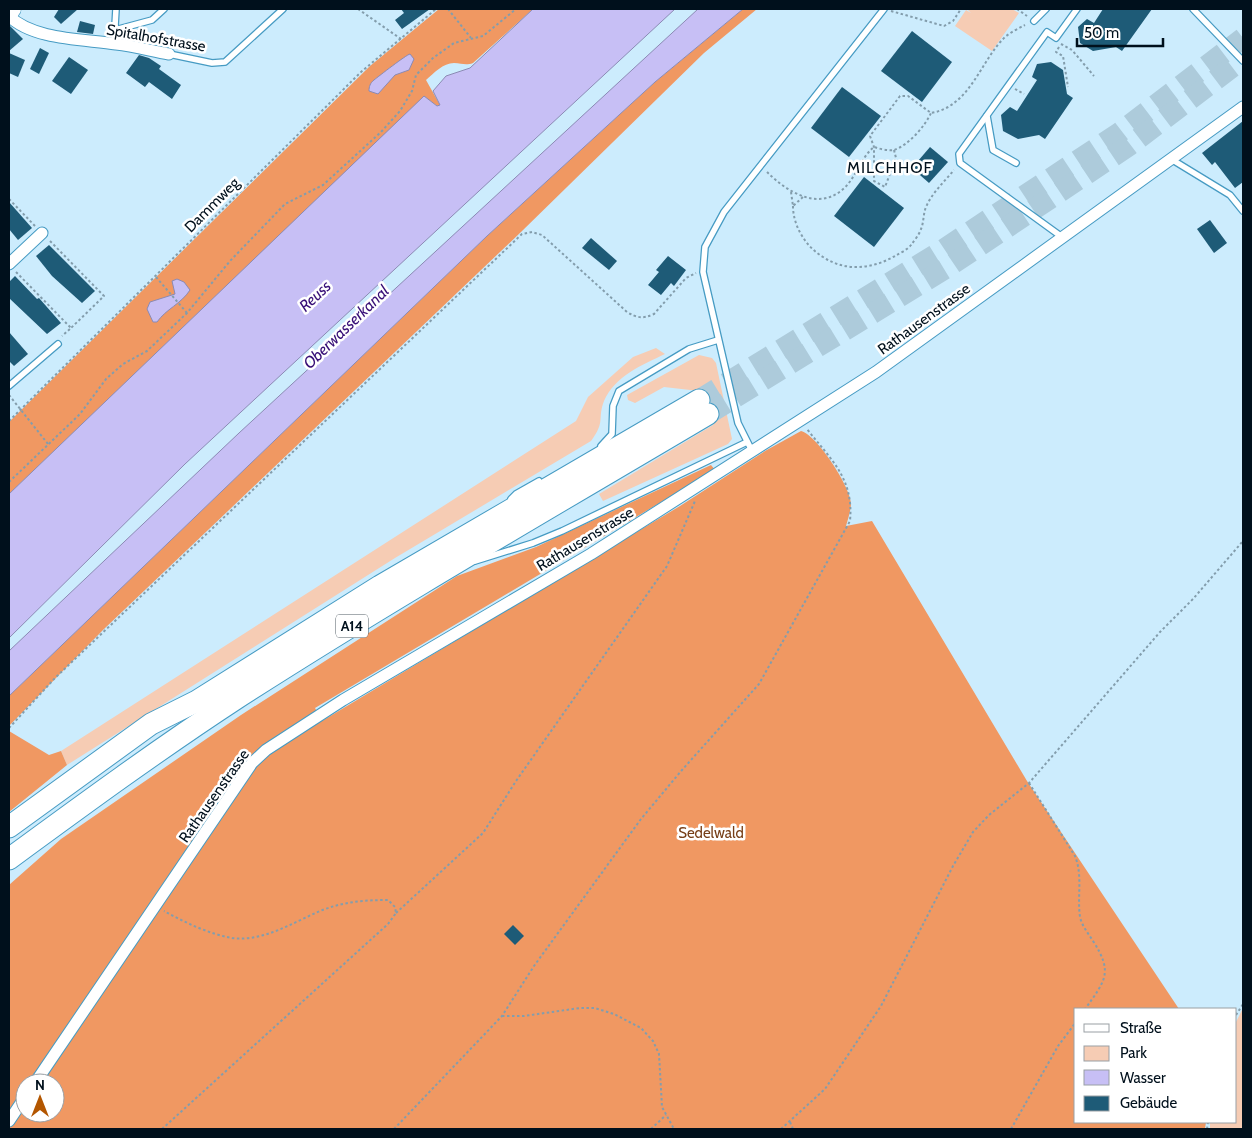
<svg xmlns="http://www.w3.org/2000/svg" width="1252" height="1138" font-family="Cabin,sans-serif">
<rect width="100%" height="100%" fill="#ccecfd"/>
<!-- green -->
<g fill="#f6ccb4">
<path d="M967,9H1012L1019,13L992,51L955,26L966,10L971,13Z"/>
<path d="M656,348L665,354C642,365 615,376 604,401C597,419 606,421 591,441L395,558L67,765L61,751L576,421L588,397L633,357Z"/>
<path d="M699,355L712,358L716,363L732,439L728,444L603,501L599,494L713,425L715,422L699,391L664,387L635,403L628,400L627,395Z"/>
<path d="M1243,1008V1129H1210V1122H1236V1022Z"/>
</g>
<!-- forest -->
<g fill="#f09862" fill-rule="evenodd">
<path d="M439,9H533L473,63C465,66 462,63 454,63C443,63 434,73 426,80L440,105L437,106L425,97L9,494V422L370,66Z"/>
<path d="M743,9H757L704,53L521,232L103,630L9,726V696L487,236L655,82Z"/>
<path d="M801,431C817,435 850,486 851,503C851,510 848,519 846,526L872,521L1027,781L1179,1009H1076V1122H1206L1205,1129H9V885L61,839L241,715L457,576L536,547L711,465L715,470L315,708L322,721L680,506L765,451ZM25,1083H55V1113H25Z"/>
<path d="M9,731L49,755L61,751L67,765L9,812Z"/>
</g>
<!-- water -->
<g fill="#c7bff5" stroke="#8b8ab4">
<path d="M533,9H675L185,464L9,638V494L424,96L437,106L440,105L433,91L446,76L470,68Z"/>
<path d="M698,9H743L655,82L487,236L9,696V651L239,433Z"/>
<path d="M410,54L414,59L409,70L395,75L378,94L369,91C369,87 370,83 374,80C379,76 406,55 410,54Z"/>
<path d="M177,279L184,282L190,290C181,304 166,309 157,322H153L147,309L150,302L175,294L172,281Z"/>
</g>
<!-- building -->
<g fill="#1e5b77">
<path d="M59,9H78L61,24L54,17Z"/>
<path d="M401,9H430L402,29L395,20L404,13Z"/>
<path d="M1103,9H1152L1122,51L1116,47L1093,51L1080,43L1078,27L1087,19L1094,23Z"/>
<path d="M80,21L95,25L93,34L77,32Z"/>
<path d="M9,25L23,39L9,51Z"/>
<path d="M912,31L952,62L922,102L881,71Z"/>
<path d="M40,48L49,53L39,74L30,69Z"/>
<path d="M9,53L25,60L18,77L9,73Z"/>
<path d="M139,55L149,58L161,66L159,69L181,85L172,99L149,82L145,87L126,73Z"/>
<path d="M69,57L88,70L71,94L52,81Z"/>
<path d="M1051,62L1063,70L1067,94L1073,98L1045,139L1039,135L1018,139L1003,131L1001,115L1010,107L1017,111L1037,80L1032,77L1037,64Z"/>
<path d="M842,87L881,116L849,157L811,128Z"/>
<path d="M1243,121V182L1235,188L1215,162L1212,165L1202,153Z"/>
<path d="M930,147L948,162L929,183L912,168Z"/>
<path d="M864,177L904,208L874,247L834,216Z"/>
<path d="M9,202L32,228L18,240L9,229Z"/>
<path d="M1210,220L1227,243L1214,253L1197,229Z"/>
<path d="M591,238L617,261L609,270L582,248Z"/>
<path d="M49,245L95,291L82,303L52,276L36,256Z"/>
<path d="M668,256L686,270L674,286L671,283L661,295L648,285L659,272L656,270Z"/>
<path d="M15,276L37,299L39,298L61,323L47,334L9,298V282Z"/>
<path d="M9,332L28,354L14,366L9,361Z"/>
<path d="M513,925L524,936L515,945L504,934Z"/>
</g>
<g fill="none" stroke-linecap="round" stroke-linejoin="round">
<!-- motorway-tunnel -->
<g stroke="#adcbdb" stroke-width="21" stroke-dasharray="21 11" stroke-linecap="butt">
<path d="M699,400L938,253L1119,133L1243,38"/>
<path d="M708,414L948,267L1130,145L1243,59"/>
</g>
<defs>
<g id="service">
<path d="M1193,9L1243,61"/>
<path d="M1034,21L1046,9"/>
<path d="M115,30L152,20L164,9"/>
<path d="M114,43L116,9"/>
<path d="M169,54L212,63L225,62L283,9"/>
<path d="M987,116L993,150L1016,163"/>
<path d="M1171,159L1230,195L1243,211"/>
<path d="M1062,237L960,163L959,154L1047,32L1056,38L1077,9"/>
<path d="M9,386L58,344"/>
<path d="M601,446L612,434L613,406L619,391L689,349L718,340"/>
<path d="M752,451L738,423L703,272L705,247L724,212L884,9"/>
<path d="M511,499L516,494L539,481"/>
<path d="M475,561L533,543L562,531L747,442"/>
</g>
<g id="minor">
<path d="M9,16C33,40 84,39 116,44C134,46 152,51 169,54"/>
<path d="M9,264L42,233"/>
<path d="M35,1083L252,763L266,750L343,700L591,554L876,372L1243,107"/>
<path d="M9,1121L25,1097"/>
</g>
<path id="primary" d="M9,12L12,9"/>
<g id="motorway">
<path d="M9,827L151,724L197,701L380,586L699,400"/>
<path d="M9,859C84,804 159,749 237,698C391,599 551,507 708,414"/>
</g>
</defs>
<!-- service casing -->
<use href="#service" stroke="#469bc3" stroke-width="8"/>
<!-- minor casing -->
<use href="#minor" stroke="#469bc3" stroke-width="13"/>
<!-- primary casing -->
<use href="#primary" stroke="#469bc3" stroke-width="19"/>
<!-- motorway casing -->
<use href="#motorway" stroke="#469bc3" stroke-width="23"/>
<!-- path -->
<g stroke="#839dac" stroke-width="2" stroke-dasharray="2.5 2.5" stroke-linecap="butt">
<path d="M358,9L401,39"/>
<path d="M448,9L471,38"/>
<path d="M1017,9L1027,16"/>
<path d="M891,11L944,26L953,21L961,9"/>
<path d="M1061,44L1072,50L1094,76"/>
<path d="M1059,47L1056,52L1063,56L1068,87"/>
<path d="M1015,89L1024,94"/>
<path d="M894,150L896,158L885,187L874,181V147L870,136L900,96H908L931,113C971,106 980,61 1005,37C1011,32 1019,28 1025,25"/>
<path d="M767,172C786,191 817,211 842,190C856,179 860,158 874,147C880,149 888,151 894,150C909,145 925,126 931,113"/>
<path d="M791,192L793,206L803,197"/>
<path d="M9,199L35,226"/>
<path d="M793,206C793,226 806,247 823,257C846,272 872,269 895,256C900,253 907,250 911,245C914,241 919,235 921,229C924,222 923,214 926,207C932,193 944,182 954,170"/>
<path d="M50,241L104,296L71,328"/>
<path d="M16,272L71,328L62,336"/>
<path d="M156,277L187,313"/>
<path d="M9,395L48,444"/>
<path d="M9,421L361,72L436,9"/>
<path d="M9,482L80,414L106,379L123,364L147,351L187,313L230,261L285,204L323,185L381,132L400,111L412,91L416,75L433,58L454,43L483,36L516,9"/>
<path d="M9,728L55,678L522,234L532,232L542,235L627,312C637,318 643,319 654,314L686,278L696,273"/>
<path d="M1029,783L1075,856C1083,876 1077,896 1080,917C1082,926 1088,933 1093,941C1113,972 1106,980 1085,1009"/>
<path d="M396,913L483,833L516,781L667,566L695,501"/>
<path d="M1236,1015L1243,1004"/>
<path d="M502,1016H524L580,1008H595L614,1014L641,1028L653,1041L659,1054L662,1107L674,1129"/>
<path d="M790,1122L793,1129"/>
<path d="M162,1129L388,924L396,913L395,907L388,900C364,900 342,902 320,911C292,923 263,942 232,938C209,934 184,922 164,911"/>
<path d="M394,1129L502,1016L534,966L641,819L682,770L759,684L850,521C854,478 831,460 807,429"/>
<path d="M651,1129L666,1115"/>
<path d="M781,1129L825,1089L881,1006L953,866L973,832L989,815L1029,783L1160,632L1193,599L1243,541"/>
<path d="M1011,1129L1058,1046L1076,1022"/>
<path d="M1207,1129L1208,1122"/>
</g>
<!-- service -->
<use href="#service" stroke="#fff" stroke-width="5.5"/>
<!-- minor -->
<use href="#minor" stroke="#fff" stroke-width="11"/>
<!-- primary -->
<use href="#primary" stroke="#fff" stroke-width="18"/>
<!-- motorway -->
<use href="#motorway" stroke="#fff" stroke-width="21"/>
</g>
<g text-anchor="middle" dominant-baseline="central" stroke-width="5" stroke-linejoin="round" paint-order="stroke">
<!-- shield labels -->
<rect fill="#fff" stroke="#4c5860" stroke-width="1" x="336" y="614.5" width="32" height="23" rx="4"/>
<g font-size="14" font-weight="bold" fill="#00101c">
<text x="352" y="626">A14</text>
</g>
<!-- street labels -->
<g font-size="15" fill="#00101c" stroke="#fff">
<text transform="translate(156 38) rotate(10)">Spitalhofstrasse</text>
<text transform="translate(212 205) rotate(-45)">Dammweg</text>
<text transform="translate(924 319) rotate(-36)">Rathausenstrasse</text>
<text transform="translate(585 539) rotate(-31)">Rathausenstrasse</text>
<text transform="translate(214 796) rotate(-55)">Rathausenstrasse</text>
</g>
<!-- park labels -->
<g font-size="15" fill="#773f18" stroke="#fff">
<text x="711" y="833">Sedelwald</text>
</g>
<!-- neighbourhood labels -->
<g font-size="16" letter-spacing="1" fill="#00101c" stroke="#fff">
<text x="890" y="167">MILCHHOF</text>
</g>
<!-- water labels -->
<g font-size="16" font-style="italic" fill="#370f77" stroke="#fff">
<text transform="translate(315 296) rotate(-43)">Reuss</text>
<text transform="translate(346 327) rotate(-44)">Oberwasserkanal</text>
</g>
</g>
<!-- border -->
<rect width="1252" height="1138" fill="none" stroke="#00101c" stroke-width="20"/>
<!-- legend -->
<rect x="1074" y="1008" width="162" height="115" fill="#ffffff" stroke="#999fa4"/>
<rect x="1084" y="1024" width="25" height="8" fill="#ffffff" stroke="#999fa4"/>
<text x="1120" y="1033" font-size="15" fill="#00101c">Straße</text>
<rect x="1084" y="1046" width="25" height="15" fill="#f6ccb4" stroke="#999fa4"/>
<text x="1120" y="1058" font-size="15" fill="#00101c">Park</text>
<rect x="1084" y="1070" width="25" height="15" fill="#c7bff5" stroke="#999fa4"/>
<text x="1120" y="1083" font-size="15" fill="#00101c">Wasser</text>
<rect x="1084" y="1096" width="25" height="15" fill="#1e5b77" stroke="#999fa4"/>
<text x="1120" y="1108" font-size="15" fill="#00101c">Gebäude</text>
<!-- north arrow -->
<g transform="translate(40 1098)"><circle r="24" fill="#ffffff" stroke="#999fa4"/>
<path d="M0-4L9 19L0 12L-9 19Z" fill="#b35600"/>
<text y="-8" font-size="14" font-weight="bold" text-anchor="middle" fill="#00101c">N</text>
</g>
<!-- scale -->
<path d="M1077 38v8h86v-8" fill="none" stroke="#00101c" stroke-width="2.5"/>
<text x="1084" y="38" font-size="15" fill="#00101c" stroke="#ffffff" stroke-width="4" paint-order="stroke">50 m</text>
</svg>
